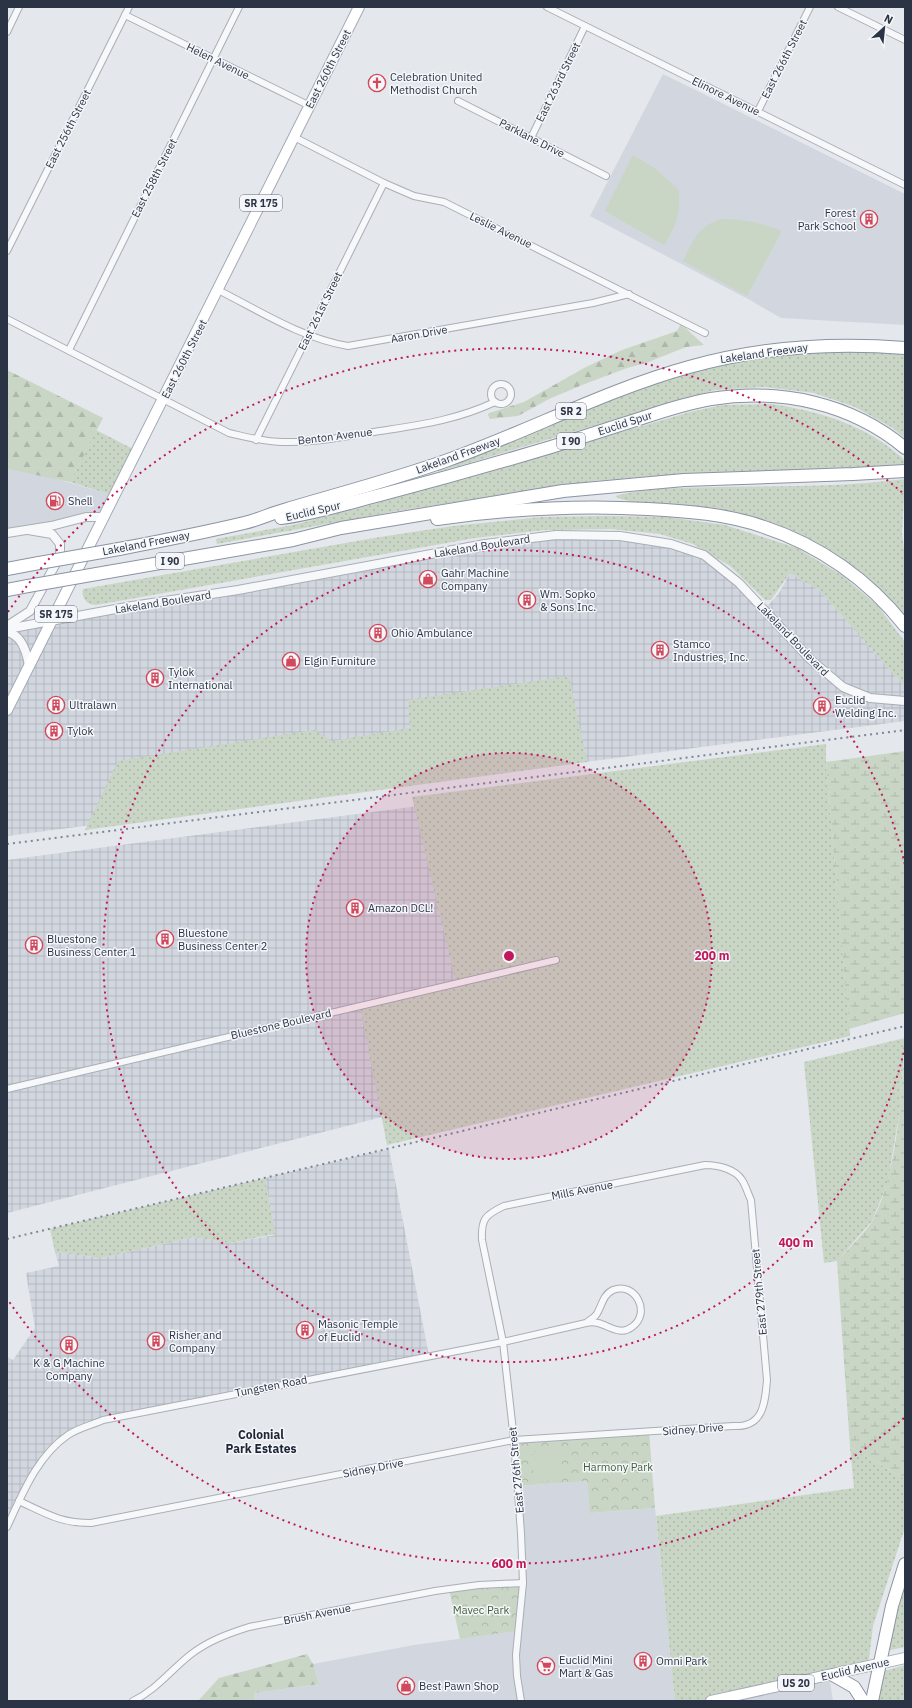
<svg xmlns="http://www.w3.org/2000/svg" width="912" height="1708" font-family="'IBM Plex Sans',sans-serif">
<defs>
<pattern id="industrial-grid" width="8" height="8" patternUnits="userSpaceOnUse"><rect width="8" height="8" fill="#d2d6de"/><path d="M0 4h8M4 0v8" fill="none" stroke="#b4b8c0"/></pattern>
<pattern id="grass-dots" width="8" height="8" patternUnits="userSpaceOnUse"><rect width="8" height="8" fill="#c9d6c5"/><path d="M2 2h.1M6 6h.1" fill="none" stroke="#adb8ab" stroke-width="1.8" stroke-linecap="round"/></pattern>
<pattern id="forest-firs" width="22" height="20" patternUnits="userSpaceOnUse"><rect width="22" height="20" fill="#c9d6c5"/><path d="M5 1l3.5 6h-7zM16 11l3.5 6h-7z" fill="#adb8ab"/></pattern>
<pattern id="wetland-marsh" width="20" height="14" patternUnits="userSpaceOnUse"><rect width="20" height="14" fill="#c9d6c5"/><path d="M1 5h8M5 5V1M11 12h8M15 12V8" fill="none" stroke="#adb8ab"/></pattern>
<pattern id="park-crowns" width="20" height="18" patternUnits="userSpaceOnUse"><rect width="20" height="18" fill="#c9d6c5"/><path d="M2 6a3 3 0 1 1 6 0M12 15a3 3 0 1 1 6 0" fill="none" stroke="#adb8ab"/></pattern>
</defs>
<rect width="100%" height="100%" fill="#e4e7ec"/>
<!-- built -->
<g fill="#d2d6de">
<path d="M663,74L905,194V325L781,318L750,300L590,216Z"/>
<path d="M7,469L50,477L115,496L107,511L51,526L7,533Z"/>
<path d="M587,1481L591,1513L655,1508L675,1701H255L254,1693L319,1684L313,1664L414,1645L518,1631L523,1583L518,1486Z"/>
<path d="M829,1675L833,1701H711Z"/>
</g>
<!-- industrial -->
<g fill="url(#industrial-grid)">
<path d="M556,535L620,536L704,555L764,610L779,593L790,573L819,590L905,687V721L7,836V629Z"/>
<path d="M746,763L789,1013L7,1213V860Z"/>
<path d="M389,1149L429,1356L103,1420L69,1435L44,1457L7,1527V1357L13,1360L35,1328L26,1273L59,1266L55,1252L101,1258L194,1237L229,1243L275,1235L265,1178Z"/>
</g>
<!-- grass -->
<g fill="url(#grass-dots)">
<path d="M876,351L905,353V438L891,427L855,407L814,393L765,387L715,390L438,472V468L524,436L640,388L687,373L718,365L792,352Z"/>
<path d="M771,404C814,410 860,423 894,451C898,455 905,458 905,464L876,468L653,476L593,481L397,511L217,544L216,539L293,525L367,506L690,412L722,405Z"/>
<path d="M96,430L137,451L115,496L70,482Z"/>
<path d="M905,479L902,533L905,558V618C891,602 877,586 861,572C854,567 845,562 838,557C802,534 765,519 723,511C703,508 626,506 615,496C649,487 685,488 720,487C782,486 844,487 905,479Z"/>
<path d="M609,516L667,517L725,525L797,548L843,576L878,606L905,642V687L819,590L790,573L771,600H765L730,566L693,544L660,534L611,529L544,530L475,538L96,605C87,605 81,598 83,589L380,537L453,526L541,517Z"/>
<path d="M569,676L587,762L85,830L118,761L314,730L332,741L410,728L408,700Z"/>
<path d="M826,744V762L850,1036L387,1145L360,1006L456,983L412,797Z"/>
<path d="M905,1038L900,1108L888,1182L872,1221L837,1261L824,1263L804,1062Z"/>
<path d="M265,1178L275,1234L229,1243L194,1237L101,1258L55,1252L50,1229Z"/>
<path d="M850,1447L905,1479V1527L873,1626L868,1666L711,1701H675L656,1516L854,1488Z"/>
<path d="M905,1578V1647L890,1650L889,1644L897,1606Z"/>
<path d="M905,1665V1701H875L884,1671Z"/>
</g>
<!-- forest -->
<g fill="url(#forest-firs)">
<path d="M681,324L704,345L686,347L646,363L627,368L582,385L549,399L518,416L490,419L488,415L489,413L524,402L584,368L622,350L677,331Z"/>
<path d="M7,370L103,418L70,482L7,469Z"/>
<path d="M307,1654L313,1664L319,1684L254,1693L255,1701H198L219,1678Z"/>
</g>
<!-- wetland -->
<g fill="url(#wetland-marsh)">
<path d="M905,751V1013L849,1029L826,762Z"/>
<path d="M905,1047V1479L850,1447L837,1261C847,1250 866,1232 873,1220C898,1171 900,1101 905,1047Z"/>
</g>
<!-- park -->
<g fill="url(#park-crowns)">
<path d="M649,1431L655,1508L590,1513L587,1481L518,1486L514,1440Z"/>
<path d="M523,1583L518,1631L460,1639L449,1589Z"/>
</g>
<!-- pitch -->
<g fill="#c9d6c5">
<path d="M633,155L653,167L679,190C680,214 677,225 664,245L605,211Z"/>
<path d="M721,219C743,219 763,223 782,231L747,296L683,261C695,238 696,228 721,219Z"/>
<path d="M561,1450L563,1480L534,1482L532,1452Z"/>
</g>
<g fill="none" stroke-linecap="round" stroke-linejoin="round">
<defs>
<g id="minor">
<path d="M547,7L905,185"/>
<path d="M838,7L905,40"/>
<path d="M125,15L310,106"/>
<path d="M7,32L19,7"/>
<path d="M458,101L606,176"/>
<path d="M758,111L810,7"/>
<path d="M294,137L384,183L414,196L444,202L705,333"/>
<path d="M531,138L585,26"/>
<path d="M7,251L129,7"/>
<path d="M218,290C260,311 301,338 348,346L593,303L629,294"/>
<path d="M7,319L229,433C247,437 264,442 283,442C313,443 344,437 374,432C418,425 454,421 495,402"/>
<path d="M69,350L239,7"/>
<circle cx="501" cy="394" r="10"/>
<path d="M256,440L384,183"/>
<path d="M7,1089L556,960"/>
<path d="M19,1501C47,1514 60,1523 91,1523L514,1440L733,1426C763,1428 765,1404 767,1380L751,1200C748,1194 746,1186 742,1180C735,1169 718,1165 705,1165L504,1206C485,1215 481,1219 482,1240L503,1342L514,1440L521,1533L523,1583L516,1655L517,1676L521,1701"/>
<path d="M7,1527C22,1495 37,1456 68,1435C78,1428 92,1425 103,1420L503,1342L586,1323C590,1322 594,1322 598,1323C610,1326 620,1336 632,1327C652,1313 635,1281 613,1290C602,1295 602,1307 596,1315C594,1318 589,1320 586,1323"/>
<path d="M133,1701C156,1690 170,1671 190,1655C208,1641 227,1634 249,1627L435,1591L479,1585L523,1583"/>
</g>
<g id="tertiary">
<path d="M7,533L51,526L86,517H104"/>
<path d="M7,626L30,611L60,556V544L52,534L28,530"/>
<path d="M7,629L132,606L238,590L485,544L556,535L620,536L671,544L704,555L739,583L810,659L843,687L870,698L905,701"/>
<path d="M7,632C22,635 27,653 29,666"/>
</g>
<g id="primary">
<path d="M7,710L359,7"/>
<path d="M711,1701L905,1658"/>
</g>
<g id="motorway">
<path d="M281,518C314,514 348,503 380,495C437,480 494,464 551,447C582,437 613,427 645,417C666,410 688,403 711,399C780,388 851,403 905,448"/>
<path d="M437,519C507,509 578,505 648,509C687,511 727,514 764,527C819,545 869,580 905,626"/>
<path d="M119,549C161,541 202,533 244,523C258,520 272,513 287,509C341,493 395,479 448,460C529,431 606,390 689,367C760,347 832,342 905,348"/>
<path d="M7,569L39,563"/>
<path d="M108,572L293,540L341,528L563,491L684,480L853,474L905,471"/>
<path d="M7,590L28,586"/>
<path d="M833,1675L854,1687L863,1701"/>
<path d="M872,1701L892,1606L905,1564"/>
</g>
</defs>
<!-- minor casing -->
<use href="#minor" stroke="#a9aeb7" stroke-width="8"/>
<!-- tertiary casing -->
<use href="#tertiary" stroke="#a9aeb7" stroke-width="10"/>
<!-- primary casing -->
<use href="#primary" stroke="#a3abb8" stroke-width="12"/>
<!-- motorway casing -->
<use href="#motorway" stroke="#8b94a3" stroke-width="14"/>
<!-- minor -->
<use href="#minor" stroke="#f7f8fa" stroke-width="6"/>
<!-- tertiary -->
<use href="#tertiary" stroke="#f7f8fa" stroke-width="8"/>
<!-- primary -->
<use href="#primary" stroke="#fff" stroke-width="10"/>
<!-- motorway -->
<use href="#motorway" stroke="#fff" stroke-width="12"/>
<!-- rail -->
<g stroke="#7d8696" stroke-width="2" stroke-dasharray="2 4" stroke-linecap="butt">
<path d="M7,844L905,730"/>
<path d="M7,1239L905,1026"/>
</g>
<defs>
<g id="motorway-bridge">
<path d="M39,563L119,549"/>
<path d="M28,586L108,572"/>
</g>
</defs>
<!-- motorway-bridge casing -->
<use href="#motorway-bridge" stroke="#8b94a3" stroke-width="14" stroke-linecap="butt"/>
<!-- motorway-bridge -->
<use href="#motorway-bridge" stroke="#fff" stroke-width="12"/>
</g>
<!-- distance rings -->
<circle cx="509" cy="956" r="203" fill="#c2185b" fill-opacity=".12"/>
<g fill="none" stroke="#c2185b" stroke-width="2" stroke-dasharray="2 4">
<circle cx="509" cy="956" r="203"/>
<path d="M905 1047A406 406 0 1 1 905 865"/>
<path d="M904 1418A608 608 0 0 1 8 1300M8 612A608 608 0 0 1 904 494"/>
</g>
<!-- icons -->
<defs>
<symbol id="church-ring" viewBox="-11 -11 22 22"><circle r="9.5" fill="#f4f6f9" stroke="#d1495b" stroke-width="1.5"/><path d="M-1.2-6h2.4v3.5h3.3v2.4h-3.3V6h-2.4V-.1h-3.3v-2.4h3.3Z" fill="#d1495b"/></symbol>
<symbol id="building-ring" viewBox="-11 -11 22 22"><circle r="9.5" fill="#f4f6f9" stroke="#d1495b" stroke-width="1.5"/><path d="M-4-6H4V6H1V3H-1V6H-4ZM-2.5-4.3h1.7v1.8h-1.7ZM.8-4.3h1.7v1.8H.8ZM-2.5-1h1.7V.8h-1.7ZM.8-1h1.7V.8H.8Z" fill="#d1495b"/></symbol>
<symbol id="fuel-ring" viewBox="-11 -11 22 22"><circle r="9.5" fill="#f4f6f9" stroke="#d1495b" stroke-width="1.5"/><path d="M-5.5-6h7V0h2V4h1.3V-2.5L3-4.5l.8-.8L6-3V5H2.5V1h-1V6h-7ZM-4.2-4.7v3.2H.2V-4.7Z" fill="#d1495b"/></symbol>
<symbol id="shop-ring" viewBox="-11 -11 22 22"><circle r="9.5" fill="#f4f6f9" stroke="#d1495b" stroke-width="1.5"/><path d="M-5-2.5h2.3a2.7 3.5 0 0 1 5.4 0H5L5.5 6h-11ZM-1.5-2.5h3a1.5 2.3 0 0 0-3 0Z" fill="#d1495b"/></symbol>
<symbol id="supermarket-ring" viewBox="-11 -11 22 22"><circle r="9.5" fill="#f4f6f9" stroke="#d1495b" stroke-width="1.5"/><path d="M-6-5.5h2.5l.6 2H6L4.5 2H-2.5L-4.4-4H-6ZM-1.5 3.2a1.3 1.3 0 1 0 .1 0ZM3 3.2a1.3 1.3 0 1 0 .1 0Z" fill="#d1495b"/></symbol>
</defs>
<g fill-rule="evenodd">
<use href="#church-ring" x="367" y="73" width="20" height="20"/>
<use href="#building-ring" x="859" y="209" width="20" height="20"/>
<use href="#fuel-ring" x="45" y="491" width="20" height="20"/>
<use href="#shop-ring" x="418" y="569" width="20" height="20"/>
<use href="#building-ring" x="517" y="590" width="20" height="20"/>
<use href="#building-ring" x="368" y="623" width="20" height="20"/>
<use href="#building-ring" x="650" y="640" width="20" height="20"/>
<use href="#shop-ring" x="281" y="651" width="20" height="20"/>
<use href="#building-ring" x="145" y="668" width="20" height="20"/>
<use href="#building-ring" x="46" y="695" width="20" height="20"/>
<use href="#building-ring" x="812" y="696" width="20" height="20"/>
<use href="#building-ring" x="44" y="721" width="20" height="20"/>
<use href="#building-ring" x="345" y="898" width="20" height="20"/>
<use href="#building-ring" x="155" y="929" width="20" height="20"/>
<use href="#building-ring" x="24" y="935" width="20" height="20"/>
<use href="#building-ring" x="295" y="1320" width="20" height="20"/>
<use href="#building-ring" x="146" y="1331" width="20" height="20"/>
<use href="#building-ring" x="59" y="1335" width="20" height="20"/>
<use href="#building-ring" x="633" y="1651" width="20" height="20"/>
<use href="#supermarket-ring" x="536" y="1656" width="20" height="20"/>
<use href="#shop-ring" x="396" y="1676" width="20" height="20"/>
</g>
<g text-anchor="middle" dominant-baseline="central" stroke-width="3" stroke-linejoin="round" paint-order="stroke">
<!-- shield labels -->
<g fill="#f4f6f9" stroke="#676e7b" stroke-width="1">
<rect x="240" y="195" width="42" height="16" rx="3"/>
<rect x="556" y="403" width="30" height="16" rx="3"/>
<rect x="557" y="433" width="28" height="16" rx="3"/>
<rect x="156" y="553" width="28" height="16" rx="3"/>
<rect x="35" y="606" width="42" height="16" rx="3"/>
<rect x="778" y="1675" width="36" height="16" rx="3"/>
</g>
<g font-size="10" font-weight="bold" fill="#2b3445">
<text x="261" y="203">SR 175</text>
<text x="571" y="411">SR 2</text>
<text x="571" y="441">I 90</text>
<text x="170" y="561">I 90</text>
<text x="56" y="614">SR 175</text>
<text x="796" y="1683">US 20</text>
</g>
<!-- street labels -->
<g font-size="11" fill="#2b3445" stroke="#f4f6f9">
<text transform="translate(784 59) rotate(-63)">East 266th Street</text>
<text transform="translate(218 61) rotate(26)">Helen Avenue</text>
<text transform="translate(328 69) rotate(-63)">East 260th Street</text>
<text transform="translate(558 82) rotate(-64)">East 263rd Street</text>
<text transform="translate(726 96) rotate(26)">Elinore Avenue</text>
<text transform="translate(68 129) rotate(-63)">East 256th Street</text>
<text transform="translate(532 138) rotate(27)">Parklane Drive</text>
<text transform="translate(154 178) rotate(-63)">East 258th Street</text>
<text transform="translate(501 230) rotate(26)">Leslie Avenue</text>
<text transform="translate(320 311) rotate(-64)">East 261st Street</text>
<text transform="translate(419 334) rotate(-10)">Aaron Drive</text>
<text transform="translate(764 353) rotate(-8)">Lakeland Freeway</text>
<text transform="translate(184 359) rotate(-63)">East 260th Street</text>
<text transform="translate(625 423) rotate(-18)">Euclid Spur</text>
<text transform="translate(335 436) rotate(-7)">Benton Avenue</text>
<text transform="translate(458 455) rotate(-20)">Lakeland Freeway</text>
<text transform="translate(313 511) rotate(-13)">Euclid Spur</text>
<text transform="translate(146 543) rotate(-11)">Lakeland Freeway</text>
<text transform="translate(482 546) rotate(-9)">Lakeland Boulevard</text>
<text transform="translate(163 602) rotate(-9)">Lakeland Boulevard</text>
<text transform="translate(793 639) rotate(46)">Lakeland Boulevard</text>
<text transform="translate(281 1024) rotate(-13)">Bluestone Boulevard</text>
<text transform="translate(582 1190) rotate(-11)">Mills Avenue</text>
<text transform="translate(759 1292) rotate(-95)">East 279th Street</text>
<text transform="translate(271 1386) rotate(-11)">Tungsten Road</text>
<text transform="translate(693 1429) rotate(-4)">Sidney Drive</text>
<text transform="translate(373 1468) rotate(-11)">Sidney Drive</text>
<text transform="translate(516 1470) rotate(-95)">East 276th Street</text>
<text transform="translate(317 1614) rotate(-11)">Brush Avenue</text>
<text transform="translate(855 1669) rotate(-13)">Euclid Avenue</text>
</g>
<!-- poi labels -->
<g font-size="11" fill="#2b3445" stroke="#f4f6f9" text-anchor="start">
<text x="390" y="77">Celebration United<tspan x="390" dy="13">Methodist Church</tspan></text>
<text x="856" y="213" text-anchor="end">Forest<tspan x="856" dy="13">Park School</tspan></text>
<text x="68" y="501">Shell</text>
<text x="441" y="573">Gahr Machine<tspan x="441" dy="13">Company</tspan></text>
<text x="540" y="594">Wm. Sopko<tspan x="540" dy="13">&amp; Sons Inc.</tspan></text>
<text x="391" y="633">Ohio Ambulance</text>
<text x="673" y="644">Stamco<tspan x="673" dy="13">Industries, Inc.</tspan></text>
<text x="304" y="661">Elgin Furniture</text>
<text x="168" y="672">Tylok<tspan x="168" dy="13">International</tspan></text>
<text x="835" y="700">Euclid<tspan x="835" dy="13">Welding Inc.</tspan></text>
<text x="69" y="705">Ultralawn</text>
<text x="67" y="731">Tylok</text>
<text x="368" y="908">Amazon DCL!</text>
<text x="178" y="933">Bluestone<tspan x="178" dy="13">Business Center 2</tspan></text>
<text x="47" y="939">Bluestone<tspan x="47" dy="13">Business Center 1</tspan></text>
<text x="318" y="1324">Masonic Temple<tspan x="318" dy="13">of Euclid</tspan></text>
<text x="169" y="1335">Risher and<tspan x="169" dy="13">Company</tspan></text>
<text x="69" y="1363" text-anchor="middle">K &amp; G Machine<tspan x="69" dy="13">Company</tspan></text>
<text x="559" y="1660">Euclid Mini<tspan x="559" dy="13">Mart &amp; Gas</tspan></text>
<text x="656" y="1661">Omni Park</text>
<text x="419" y="1686">Best Pawn Shop</text>
</g>
<!-- park labels -->
<g font-size="11" fill="#3f6138" stroke="#f4f6f9">
<text x="618" y="1467">Harmony Park</text>
<text x="481" y="1610">Mavec Park</text>
</g>
<!-- neighbourhood labels -->
<g font-size="12" font-weight="bold" fill="#1d2536" stroke="#f4f6f9">
<text x="261" y="1434">Colonial<tspan x="261" dy="14">Park Estates</tspan></text>
</g>
</g>
<circle cx="509" cy="956" r="6" fill="#c2185b" stroke="#f4f6f9" stroke-width="2"/>
<g font-size="12" text-anchor="middle" font-weight="bold" fill="#c2185b" stroke="#f4f6f9" stroke-width="3" stroke-linejoin="round" paint-order="stroke">
<text x="712" y="960">200 m</text>
<text x="796" y="1247">400 m</text>
<text x="509" y="1568">600 m</text>
</g>
<!-- border -->
<rect width="912" height="1708" fill="none" stroke="#2b3445" stroke-width="16"/>
<!-- north arrow -->
<g transform="translate(884 28) rotate(27)" stroke="#f4f6f9" stroke-width="3" paint-order="stroke">
<path d="M0-3L7 15L0 10L-7 15Z" fill="#2b3445"/>
<text y="-6" font-size="11" font-weight="bold" text-anchor="middle" fill="#2b3445">N</text>
</g>
</svg>
